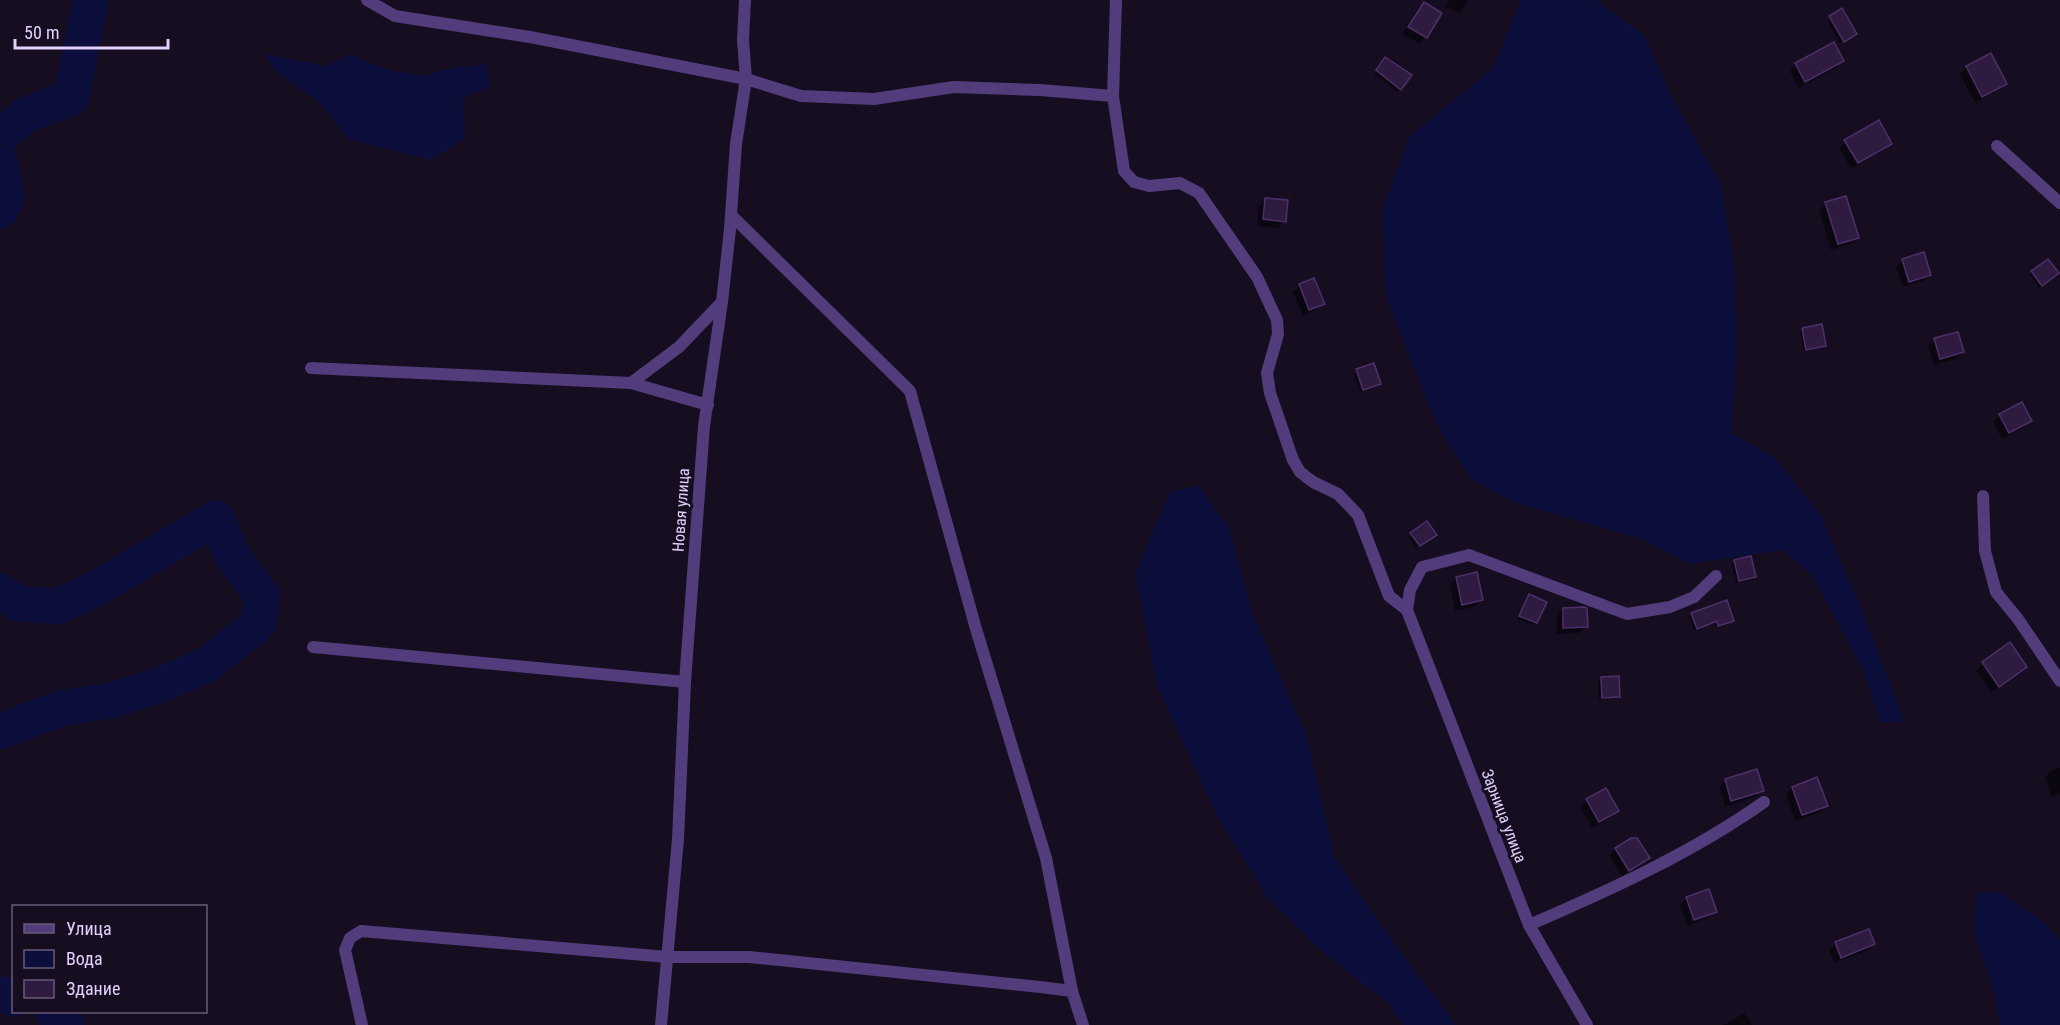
<svg xmlns="http://www.w3.org/2000/svg" width="2060" height="1025" font-family="'Roboto Condensed',sans-serif">
<rect width="100%" height="100%" fill="#160e20"/>
<!-- water -->
<g fill="#0c0e3b">
<path d="M1521,0H1595L1644,35L1669,92L1721,185L1734,264L1737,342L1732,433L1775,458L1820,514L1857,598L1905,722H1880L1863,669L1812,576L1784,550L1689,564L1641,539L1513,502L1471,479L1436,423L1386,297L1382,211L1409,137L1493,68Z"/>
<path d="M265,54L325,66L351,54L375,65L394,71L423,76L452,68L487,64L490,87L463,98L465,139L431,160L348,139L320,103L275,71Z"/>
<path d="M1199,486L1229,528L1251,610L1295,711L1306,733L1334,856L1393,942L1456,1025H1403L1388,1003L1325,954L1268,899L1217,816L1157,686L1135,574L1170,492Z"/>
<path d="M2000,892L2042,921L2060,939V1025H2000L1994,991L1974,932L1976,893Z"/>
</g>
<!-- shadow -->
<g fill="#0007">
<path d="M1449,0H1468L1461,13L1446,7Z"/>
<path d="M1424,4L1440,13L1425,37L1419,44L1402,34L1417,10Z"/>
<path d="M1830,17L1855,34L1840,44L1827,20Z"/>
<path d="M1990,55L2005,84L1999,90L1975,103L1960,74L1967,67Z"/>
<path d="M1842,61L1836,68L1798,88L1790,71L1796,64Z"/>
<path d="M1382,62L1400,89L1397,92L1374,74Z"/>
<path d="M1845,141L1890,144L1884,150L1851,169L1839,148Z"/>
<path d="M1266,200L1284,221L1278,228L1257,226L1259,206Z"/>
<path d="M1826,203L1857,238L1850,244L1831,250L1819,210Z"/>
<path d="M1903,261L1930,274L1923,281L1903,287L1896,267Z"/>
<path d="M2032,272L2054,276L2039,288L2030,275Z"/>
<path d="M1300,285L1323,303L1316,310L1303,316L1293,292Z"/>
<path d="M1803,329L1825,345L1822,348L1804,352L1800,332Z"/>
<path d="M1935,340L1963,352L1956,359L1934,365L1928,346Z"/>
<path d="M1357,371L1379,384L1376,387L1360,392L1354,374Z"/>
<path d="M2000,415L2030,421L2023,428L2002,439L1993,422Z"/>
<path d="M1411,534L1432,537L1416,548L1408,537Z"/>
<path d="M1735,561L1755,577L1752,580L1736,583L1732,564Z"/>
<path d="M1456,578L1481,600L1474,607L1455,611L1450,585Z"/>
<path d="M1529,596L1536,622L1533,625L1517,619Z"/>
<path d="M1563,609L1586,626L1579,633L1557,634V616Z"/>
<path d="M1692,614L1732,620L1729,623L1716,627L1714,623L1694,631L1689,617Z"/>
<path d="M2010,644L2026,667L1991,692L1976,670Z"/>
<path d="M1601,679L1618,696L1615,699L1599,700L1598,682Z"/>
<path d="M2060,767V794L2051,797L2045,777L2052,770Z"/>
<path d="M1726,781L1762,790L1755,797L1725,807L1719,787Z"/>
<path d="M1792,788L1826,806L1819,813L1795,821L1786,795Z"/>
<path d="M1587,801L1617,811L1610,817L1592,828L1580,807Z"/>
<path d="M1616,849L1648,858L1641,864L1622,876L1609,856Z"/>
<path d="M1708,891L1715,911L1708,918L1687,926L1680,905L1686,899Z"/>
<path d="M1836,943L1873,944L1867,951L1834,963L1829,950Z"/>
<path d="M1745,1013L1752,1025H1722Z"/>
</g>
<g fill="none" stroke-linecap="round" stroke-linejoin="round">
<!-- river -->
<g stroke="#0c0e3b" stroke-width="36">
<path d="M0,137L25,115L71,98L91,0"/>
<path d="M0,162L7,198L0,211"/>
<path d="M0,591L19,604L59,606L104,584L216,518L232,555L262,596L259,623L208,664L163,684L114,700L63,708L0,731"/>
<path d="M0,994L14,998"/>
<path d="M53,1012L67,1025"/>
</g>
</g>
<!-- building -->
<g fill="#2e1b3f" stroke="#4d2f6a" stroke-width="1.5">
<path d="M1424,2L1442,13L1427,38L1408,27Z"/>
<path d="M1842,8L1857,34L1844,42L1829,16Z"/>
<path d="M1834,42L1844,61L1805,82L1795,63Z"/>
<path d="M1991,53L2007,84L1982,97L1966,66Z"/>
<path d="M1385,57L1412,75L1401,90L1376,70Z"/>
<path d="M1879,120L1892,144L1858,163L1844,140Z"/>
<path d="M1846,196L1859,238L1838,244L1825,202Z"/>
<path d="M1265,198L1288,200L1286,222L1263,219Z"/>
<path d="M1924,252L1931,275L1909,282L1902,259Z"/>
<path d="M2048,259L2059,273L2042,286L2031,271Z"/>
<path d="M1314,278L1325,304L1309,310L1299,284Z"/>
<path d="M1822,324L1826,346L1806,350L1802,328Z"/>
<path d="M1958,332L1964,352L1940,359L1934,338Z"/>
<path d="M1374,363L1381,384L1363,390L1356,369Z"/>
<path d="M2022,402L2032,421L2009,433L1999,414Z"/>
<path d="M1427,521L1437,535L1420,546L1410,533Z"/>
<path d="M1751,556L1756,577L1739,581L1734,560Z"/>
<path d="M1477,572L1483,600L1462,605L1456,577Z"/>
<path d="M1529,594L1547,602L1537,623L1519,616Z"/>
<path d="M1727,600L1734,621L1718,626L1717,621L1697,629L1691,613Z"/>
<path d="M1584,607L1587,608L1588,627L1563,628V608Z"/>
<path d="M2010,642L2027,667L1999,687L1982,662Z"/>
<path d="M1619,676L1620,697L1602,698L1601,677Z"/>
<path d="M1757,769L1764,791L1731,801L1725,779Z"/>
<path d="M1817,777L1828,806L1802,815L1792,787Z"/>
<path d="M1606,788L1619,811L1599,822L1586,799Z"/>
<path d="M1631,838H1637L1650,858L1629,871L1615,848Z"/>
<path d="M1709,889L1717,912L1694,920L1686,897Z"/>
<path d="M1869,929L1875,944L1841,958L1835,942Z"/>
</g>
<g fill="none" stroke-linecap="round" stroke-linejoin="round">
<!-- service -->
<g stroke="#523c7c" stroke-width="12">
<path d="M367,0L395,16L530,37L746,79"/>
<path d="M731,215L910,391L976,629L1046,858L1072,991"/>
<path d="M311,368L631,383L708,405"/>
<path d="M631,383L679,347L722,302"/>
</g>
<!-- minor -->
<g stroke="#523c7c" stroke-width="12">
<path d="M1116,0L1113,96L1124,171L1134,182L1149,186L1180,183L1199,193L1257,277L1277,320L1278,334L1267,373L1270,393L1293,460L1300,472L1313,482L1338,494L1358,515L1389,596L1407,610L1529,925L1587,1025"/>
<path d="M746,79L801,96L874,99L954,87L1040,90L1113,96"/>
<path d="M1997,146L2060,203"/>
<path d="M1983,496L1985,551L1996,592L2018,619L2060,681"/>
<path d="M1407,610L1410,590L1422,567L1469,555L1627,614L1670,607L1694,597L1716,576"/>
<path d="M313,647L685,682"/>
<path d="M1529,925C1610,890 1692,853 1764,802"/>
<path d="M362,1025L345,950L350,938L361,931L668,957H749L1040,987L1072,991L1083,1025"/>
<path d="M661,1025L678,839L685,682L704,426L722,302L730,229L736,144L746,79L743,40L745,0"/>
</g>
</g>
<g text-anchor="middle" dominant-baseline="central" stroke-width="6" stroke-linejoin="round" paint-order="stroke">
<!-- street labels -->
<g font-size="16" fill="#e2cffc" stroke="#160e20">
<text transform="translate(681 510) rotate(-86)">Новая улица</text>
<text transform="translate(1504 816) rotate(69)">Зарница улица</text>
</g>
</g>
<!-- legend -->
<rect x="12" y="905" width="195" height="108" fill="#160e20" stroke="#685b78" stroke-width="1.5"/>
<rect x="24" y="924" width="30" height="9" fill="#523c7c" stroke="#685b78" stroke-width="1.5"/>
<text x="66" y="935" font-size="18" fill="#e2cffc">Улица</text>
<rect x="24" y="950" width="30" height="18" fill="#0c0e3b" stroke="#685b78" stroke-width="1.5"/>
<text x="66" y="965" font-size="18" fill="#e2cffc">Вода</text>
<rect x="24" y="980" width="30" height="18" fill="#2e1b3f" stroke="#685b78" stroke-width="1.5"/>
<text x="66" y="995" font-size="18" fill="#e2cffc">Здание</text>
<!-- scale -->
<path d="M15 39v9h153v-9" fill="none" stroke="#e2cffc" stroke-width="3"/>
<text x="24" y="39" font-size="18" fill="#e2cffc" stroke="#160e20" stroke-width="4.5" paint-order="stroke">50 m</text>
</svg>
